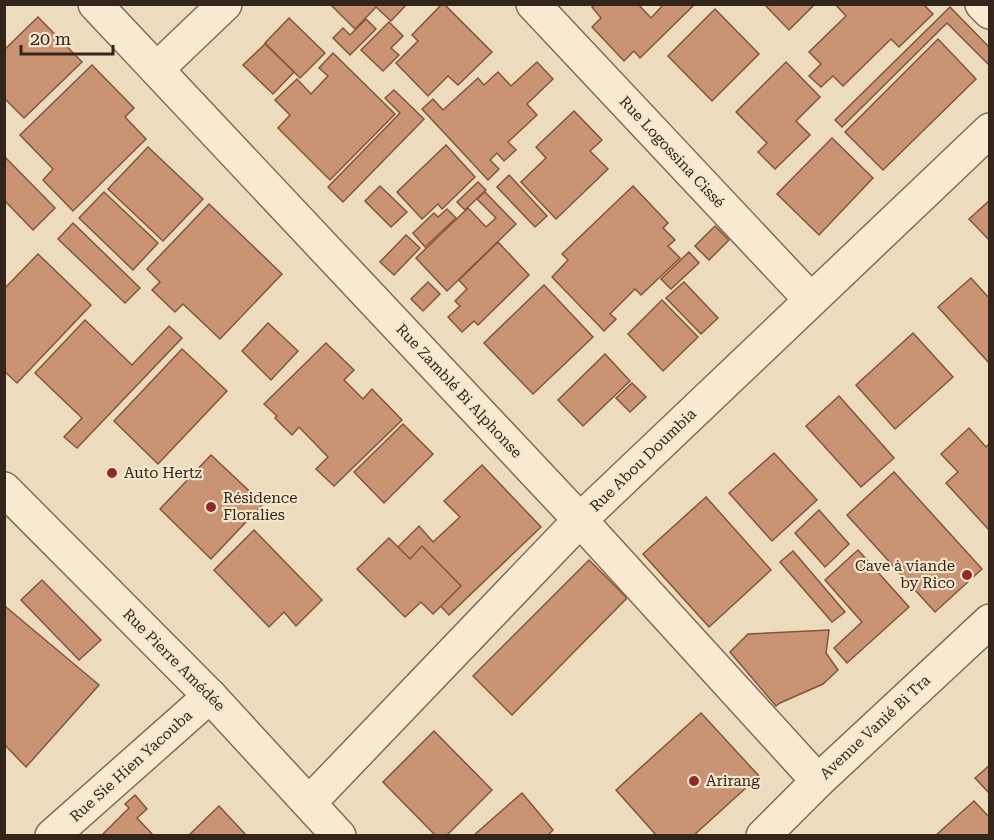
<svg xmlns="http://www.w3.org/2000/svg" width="994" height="840" font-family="'Roboto Serif',serif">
<rect width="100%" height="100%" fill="#ecdbbd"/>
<!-- building -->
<g fill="#ca9374" stroke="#82553d" stroke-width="1.5">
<path d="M330,4H407L391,21L376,7L355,29Z"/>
<path d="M442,4H444L492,52L458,85L448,76L428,96L396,63L418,41L412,35Z"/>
<path d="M595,4H638L651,18L664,4H695L640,58L634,51L624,61L592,27L601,18L592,7Z"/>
<path d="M764,4H815L789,30Z"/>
<path d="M835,4H923L933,14L899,47L891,39L843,86L833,76L821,87L809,76L821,64L809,52L846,16Z"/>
<path d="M950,7L990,48V66L947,23L842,127L835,120Z"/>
<path d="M715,9L759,54L712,101L668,56Z"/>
<path d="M38,17L82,62L24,118L4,98V50Z"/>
<path d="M289,18L325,53L300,78L265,43Z"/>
<path d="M366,19L376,29L350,55L333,38L343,28L350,35Z"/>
<path d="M389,22L403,36L391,48L399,55L383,71L361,50Z"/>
<path d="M938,39L976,79L883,170L845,132Z"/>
<path d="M265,44L294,72L273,94L243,65Z"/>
<path d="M333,53L395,114L330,180L278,128L290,115L275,100L297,79L311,94L328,76L319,68Z"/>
<path d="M537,62L553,79L527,104L537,115L508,142L516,150L504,161L497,153L490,160L499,169L488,180L422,109L433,99L443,110L478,78L484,85L498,72L511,86Z"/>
<path d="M786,62L820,97L796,121L810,135L775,169L758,152L767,143L736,112Z"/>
<path d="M92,65L134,108L125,117L146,139L73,211L43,180L53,169L20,135Z"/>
<path d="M394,90L424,119L343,202L328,187L400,113L385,98Z"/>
<path d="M574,111L602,140L590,151L608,169L556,219L521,182L546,158L536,147Z"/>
<path d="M832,138L873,178L819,235L777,194Z"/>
<path d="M446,145L475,177L442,209L438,204L422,219L397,192Z"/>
<path d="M148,147L203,199L163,241L108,189Z"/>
<path d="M4,156L55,208L33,230L4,200Z"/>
<path d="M509,175L547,216L535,227L497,187Z"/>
<path d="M478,182L486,190L465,210L457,202Z"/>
<path d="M380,186L407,212L391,227L365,201Z"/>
<path d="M633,186L668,223L663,228L675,240L668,246L680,258L641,295L635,289L610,314L616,319L604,331L552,277L568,260L562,254Z"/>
<path d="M104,192L158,243L133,270L79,218Z"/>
<path d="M485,192L516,224L447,291L416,258L468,208L486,227L496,218L477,199Z"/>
<path d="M990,200V241L969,219Z"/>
<path d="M209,204L282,274L220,339L183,304L175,312L152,290L160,282L147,269Z"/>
<path d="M447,209L456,218L425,247L413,233L434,213L438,217Z"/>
<path d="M73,223L140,288L125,303L58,239Z"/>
<path d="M715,226L729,240L709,260L695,246Z"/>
<path d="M406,235L420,248L394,275L380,262Z"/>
<path d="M498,242L529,275L478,325L474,321L462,332L448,317L460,306L455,301L467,289L459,280Z"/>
<path d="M689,252L699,263L671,289L661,279Z"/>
<path d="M38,254L91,305L17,383L4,371V289Z"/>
<path d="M971,278L990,299V364L938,307Z"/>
<path d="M428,282L440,294L423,311L411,299Z"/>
<path d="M684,282L718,318L701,334L666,298Z"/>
<path d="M544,285L593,337L533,394L484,343Z"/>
<path d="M662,300L698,337L663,371L628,334Z"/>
<path d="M85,320L132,365L169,326L182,338L77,448L64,437L82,418L35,373Z"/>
<path d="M268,323L298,351L271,380L242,351Z"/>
<path d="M913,333L953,377L895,429L856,385Z"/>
<path d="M326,343L354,370L344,380L363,399L372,389L402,420L334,486L316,469L328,457L299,427L292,435L275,418L277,416L264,404Z"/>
<path d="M182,349L227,391L158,464L114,421Z"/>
<path d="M605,354L630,381L583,426L558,400Z"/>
<path d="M632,383L646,397L630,412L616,398Z"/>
<path d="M839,396L894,458L861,487L806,426Z"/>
<path d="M403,424L433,454L384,503L354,472Z"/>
<path d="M969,428L986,447L990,443V531L946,483L958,472L941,454Z"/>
<path d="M774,453L817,500L772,541L729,493Z"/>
<path d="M211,455L263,504L211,559L160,509Z"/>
<path d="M482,465L541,527L449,615L391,554L419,526L433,542L460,517L444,501Z"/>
<path d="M894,472L982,569L935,612L847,515Z"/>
<path d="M706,497L771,570L709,627L643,554Z"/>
<path d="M819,510L849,544L825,567L795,533Z"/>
<path d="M254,530L322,600L296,626L284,612L269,627L214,570Z"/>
<path d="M389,538L410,559L422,546L461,586L433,614L421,602L405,617L357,569Z"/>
<path d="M858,550L909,607L847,663L834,648L862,622L825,580Z"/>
<path d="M793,551L845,612L832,622L780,562Z"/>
<path d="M589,560L627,598L512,715L473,676Z"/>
<path d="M42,580L101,640L79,660L21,600Z"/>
<path d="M6,607L99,685L26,767L4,744V609Z"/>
<path d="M829,630L826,653L838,670L823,684L780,703L776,706L730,652L748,634Z"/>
<path d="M701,713L759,776L693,836H657L616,790Z"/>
<path d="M434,731L492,790L446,836H436L383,782Z"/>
<path d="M990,765V794L975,778Z"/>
<path d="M522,793L553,830L547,836H473Z"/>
<path d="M135,795L147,809L137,818L154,836H101L129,808L125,804Z"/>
<path d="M974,801L990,818V836H935Z"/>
<path d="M219,806L247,836H188Z"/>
</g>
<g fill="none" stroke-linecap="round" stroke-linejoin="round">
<defs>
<g id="minor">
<path d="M95,4L580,520L818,781"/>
<path d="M533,4L811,300"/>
<path d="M982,4L990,12"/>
<path d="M157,69L225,4"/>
<path d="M4,489L210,696L339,836"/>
<path d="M309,803L580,520L990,130"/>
<path d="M52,836L210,696"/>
<path d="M763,836L818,781L990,621"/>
</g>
</defs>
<!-- minor casing -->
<use href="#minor" stroke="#836c57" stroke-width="36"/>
<!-- minor -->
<use href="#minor" stroke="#f8e9d0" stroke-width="33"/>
</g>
<!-- markers -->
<g fill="#91292f" stroke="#f4e6cc" stroke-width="2">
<circle cx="112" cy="473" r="6"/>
<circle cx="211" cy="507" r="6"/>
<circle cx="967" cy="575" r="6"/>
<circle cx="694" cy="781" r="6"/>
</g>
<g text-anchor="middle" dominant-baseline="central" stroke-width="4.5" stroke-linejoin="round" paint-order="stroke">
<!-- street labels -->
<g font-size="15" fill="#33251b" stroke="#f4e6cc">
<text transform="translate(672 152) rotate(47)">Rue Logossina Cissé</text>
<text transform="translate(459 391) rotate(47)">Rue Zamblé Bi Alphonse</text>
<text transform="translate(643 460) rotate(-44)">Rue Abou Doumbia</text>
<text transform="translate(174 660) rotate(45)">Rue Pierre Amédée</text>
<text transform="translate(875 727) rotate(-43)">Avenue Vanié Bi Tra</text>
<text transform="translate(131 766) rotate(-42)">Rue Sie Hien Yacouba</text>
</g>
<!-- poi labels -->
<g font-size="15" fill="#33251b" stroke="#f4e6cc" text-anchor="start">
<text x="124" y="473">Auto Hertz</text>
<text x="223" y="498">Résidence<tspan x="223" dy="17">Floralies</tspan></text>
<text x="955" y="566" text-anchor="end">Cave à viande<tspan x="955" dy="17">by Rico</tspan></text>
<text x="706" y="781">Arirang</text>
</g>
</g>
<!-- border -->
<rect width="994" height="840" fill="none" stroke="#33251b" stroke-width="12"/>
<!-- scale -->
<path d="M21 45v9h92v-9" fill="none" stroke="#33251b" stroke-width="3"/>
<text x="30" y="45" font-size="18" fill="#33251b" stroke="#f4e6cc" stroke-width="4.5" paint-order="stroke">20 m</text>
</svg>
